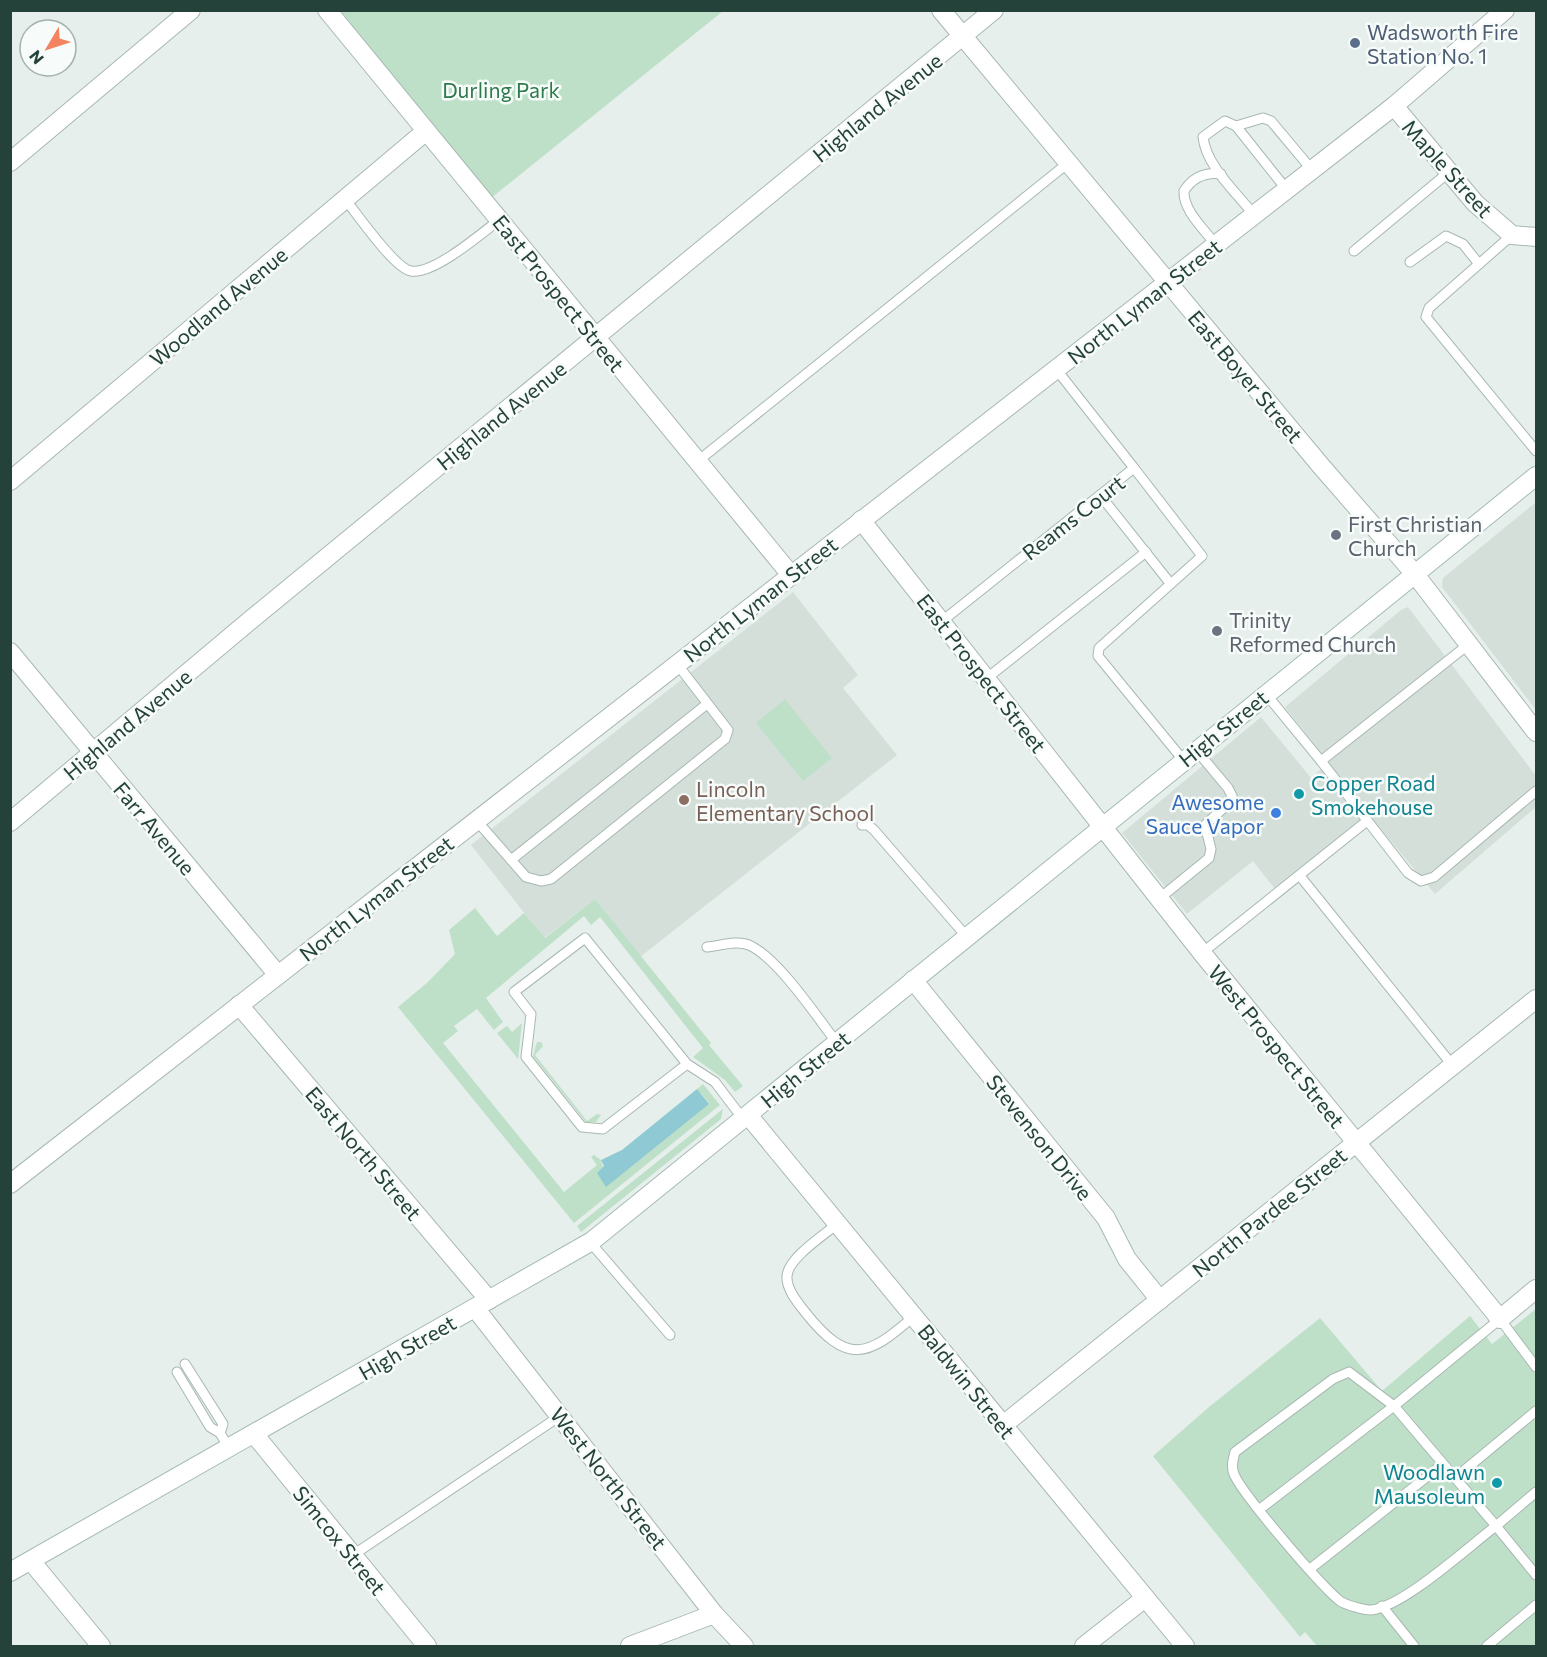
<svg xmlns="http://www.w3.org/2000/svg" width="1547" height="1657" font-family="Commissioner,sans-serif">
<rect width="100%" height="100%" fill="#e6efeb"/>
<!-- built -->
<g fill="#d4dfda">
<path d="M1536,502V710L1442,587L1443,578Z"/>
<path d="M793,592L858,675L843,688L897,755L640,957L595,899L544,938L471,845Z"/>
<path d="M1408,607L1536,776V807L1435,894L1369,815L1275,889L1253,861L1187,914L1122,833L1261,717L1311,778L1329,762L1285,707L1401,610Z"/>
</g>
<!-- green -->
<g fill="#bfe0c8">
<path d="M335,11H723L490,199Z"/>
<path d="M785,699L832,758L803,781L756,723Z"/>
<path d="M595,899L711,1043L709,1045L743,1086L735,1092L725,1080L693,1057L703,1048L600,917L591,925L584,916L486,998L503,1022L494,1030L477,1009L454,1026L458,1031L443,1043L564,1192L597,1165L591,1157L594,1155L601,1160L603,1169L709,1103L697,1089L703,1084L720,1105L574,1223L398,1007L428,982L455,954L449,930L475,908L497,936L524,913L545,938Z"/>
<path d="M522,1023L518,1059L497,1033L507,1026L512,1032Z"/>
<path d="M537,1042H541L543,1046L535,1055L587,1121L597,1114L601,1115L596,1122H586L533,1056Z"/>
<path d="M723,1109L721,1119L581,1232L577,1226Z"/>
<path d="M1536,1309V1646H1317L1305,1632L1300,1637L1153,1456L1209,1407L1320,1318L1382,1391L1470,1316L1492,1344Z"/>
</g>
<!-- water -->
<path fill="#8ec9d4" d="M697,1089L709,1104L606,1187L597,1173L604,1166L601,1160L622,1150Z"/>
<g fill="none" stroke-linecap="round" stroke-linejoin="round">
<defs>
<g id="service">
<path d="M1236,126L1263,118L1271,121L1312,170"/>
<path d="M345,199C357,214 395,269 411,271C433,275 481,234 499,220"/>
<path d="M1254,215C1237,193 1206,166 1203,137L1225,121L1236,126L1287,190"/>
<path d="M1512,235L1429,308L1426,317L1536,451"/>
<path d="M1216,245C1205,230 1183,211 1184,191C1193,177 1205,172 1221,174"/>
<path d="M1354,251L1449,172"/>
<path d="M1410,262L1446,236L1463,244L1479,264"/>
<path d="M698,461L1068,163"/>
<path d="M1134,468L1202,556L1099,648L1098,656L1184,761"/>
<path d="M1100,495L1170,583"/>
<path d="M941,622L1134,468L1056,369"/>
<path d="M987,678L1146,552"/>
<path d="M1266,694L1321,761L1469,644"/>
<path d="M1321,761L1408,873L1421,881L1434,877L1536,791"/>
<path d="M476,820L526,877L541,881L551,879L725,739L728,730L677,664"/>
<path d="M862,825H868L874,830L967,937"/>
<path d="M511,860L707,704"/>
<path d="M1300,876L1453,1066"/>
<path d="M1160,898L1209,858L1211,849L1205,825L1230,802L1232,796L1228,788L1197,751"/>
<path d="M707,947C720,946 736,940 749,945C778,958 817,1017 837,1043"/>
<path d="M1202,953L1367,821"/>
<path d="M687,1064L603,1129L582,1127L526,1057L531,1014L514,992L585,938L687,1064L715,1082L743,1119"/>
<path d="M837,1224C824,1235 788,1258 787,1276C786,1289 798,1303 805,1312C847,1365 867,1358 914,1316"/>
<path d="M590,1242L670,1335"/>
<path d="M185,1364L223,1424L220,1433L229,1448"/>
<path d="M1536,1367L1500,1319L1394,1406L1496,1526L1536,1492"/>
<path d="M177,1372L210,1427L220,1433"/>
<path d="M1455,1478L1536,1411"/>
<path d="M1260,1509L1394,1406L1349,1372L1333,1379L1235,1452C1233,1460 1231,1466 1234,1474C1242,1494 1321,1586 1340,1601C1346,1605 1364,1610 1371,1610C1403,1607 1468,1547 1496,1526L1536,1575"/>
<path d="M353,1555L560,1416"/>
<path d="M1310,1569L1443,1464"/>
<path d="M1382,1606L1414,1646"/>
<path d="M1487,1646L1536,1605"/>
</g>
<g id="minor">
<path d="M327,10L791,575"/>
<path d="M941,10L1321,466L1414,573L1536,732"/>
<path d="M1394,106L1475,203L1512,235L1536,237"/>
<path d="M10,162L191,10"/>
<path d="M10,481L426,131"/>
<path d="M861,520L1202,953L1500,1319L1536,1289"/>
<path d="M10,652L278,975"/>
<path d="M10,822L253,618L994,10"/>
<path d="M913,980L1106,1218L1127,1259L1160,1300"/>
<path d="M239,1005L489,1300"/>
<path d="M748,1115L1185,1646"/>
<path d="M10,1184L1394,106L1505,10"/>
<path d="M475,1308L714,1614L744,1646"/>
<path d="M1003,1425L1536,999"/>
<path d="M254,1434L427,1646"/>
<path d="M31,1561L101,1646"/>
<path d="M630,1646L714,1614"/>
<path d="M1084,1646L1145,1598"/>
</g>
<path id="secondary" d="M10,1572L592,1241L1536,476"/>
</defs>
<!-- service casing -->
<use href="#service" stroke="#a8b8b2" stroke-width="11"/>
<!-- minor casing -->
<use href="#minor" stroke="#a8b8b2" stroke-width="20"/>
<!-- secondary casing -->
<use href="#secondary" stroke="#a4bbb3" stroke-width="20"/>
<!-- service -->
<use href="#service" stroke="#fff" stroke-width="9"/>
<!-- minor -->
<use href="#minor" stroke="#fff" stroke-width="18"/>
<!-- secondary -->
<use href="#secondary" stroke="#fff" stroke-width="18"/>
</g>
<!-- markers -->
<circle fill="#5c6f8a" stroke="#f7fbf9" stroke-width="2" cx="1355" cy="43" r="6"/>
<g fill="#6b7280" stroke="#f7fbf9" stroke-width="2">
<circle cx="1336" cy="535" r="6"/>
<circle cx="1217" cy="631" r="6"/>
</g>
<g fill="#0f9aa8" stroke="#f7fbf9" stroke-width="2">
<circle cx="1299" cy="794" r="6"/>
<circle cx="1497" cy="1483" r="6"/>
</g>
<circle fill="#8d6e63" stroke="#f7fbf9" stroke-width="2" cx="684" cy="800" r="6"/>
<circle fill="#3f7fe0" stroke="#f7fbf9" stroke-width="2" cx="1276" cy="813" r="6"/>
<g text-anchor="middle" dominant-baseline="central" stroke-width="5" stroke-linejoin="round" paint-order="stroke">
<!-- service labels -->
<g font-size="21" fill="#4e5e75" stroke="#f7fbf9" text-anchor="start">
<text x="1367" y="31">Wadsworth Fire<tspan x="1367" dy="24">Station No. 1</tspan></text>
</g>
<!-- park labels -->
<g font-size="21" fill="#2d7a4b" stroke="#f7fbf9">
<text x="501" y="89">Durling Park</text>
</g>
<!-- street labels -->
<g font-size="21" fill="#24423a" stroke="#f7fbf9">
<text transform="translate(877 107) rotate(-39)">Highland Avenue</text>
<text transform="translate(1448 168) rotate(48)">Maple Street</text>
<text transform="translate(559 293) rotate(51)">East Prospect Street</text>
<text transform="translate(1144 301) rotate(-38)">North Lyman Street</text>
<text transform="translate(218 306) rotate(-40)">Woodland Avenue</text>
<text transform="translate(1246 376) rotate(50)">East Boyer Street</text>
<text transform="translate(501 415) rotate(-39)">Highland Avenue</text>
<text transform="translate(1073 517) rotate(-38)">Reams Court</text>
<text transform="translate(760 599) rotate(-38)">North Lyman Street</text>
<text transform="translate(982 673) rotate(52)">East Prospect Street</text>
<text transform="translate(127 724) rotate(-40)">Highland Avenue</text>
<text transform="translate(1223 728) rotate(-39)">High Street</text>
<text transform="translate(155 828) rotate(50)">Farr Avenue</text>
<text transform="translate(376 898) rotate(-38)">North Lyman Street</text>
<text transform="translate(1277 1046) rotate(51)">West Prospect Street</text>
<text transform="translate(805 1069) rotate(-39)">High Street</text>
<text transform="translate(1040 1137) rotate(51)">Stevenson Drive</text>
<text transform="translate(364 1153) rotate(50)">East North Street</text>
<text transform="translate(1269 1212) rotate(-39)">North Pardee Street</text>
<text transform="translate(407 1347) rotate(-30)">High Street</text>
<text transform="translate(967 1381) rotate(51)">Baldwin Street</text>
<text transform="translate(609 1478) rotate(52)">West North Street</text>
<text transform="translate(340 1540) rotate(51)">Simcox Street</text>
</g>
<!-- worship labels -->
<g font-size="21" fill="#5b616d" stroke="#f7fbf9" text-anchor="start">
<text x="1348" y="523">First Christian<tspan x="1348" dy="24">Church</tspan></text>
<text x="1229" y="619">Trinity<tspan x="1229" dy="24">Reformed Church</tspan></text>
</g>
<!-- culture labels -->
<g font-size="21" fill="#0d838f" stroke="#f7fbf9" text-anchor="start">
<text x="1311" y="782">Copper Road<tspan x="1311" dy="24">Smokehouse</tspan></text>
<text x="1485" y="1471" text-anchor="end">Woodlawn<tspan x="1485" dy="24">Mausoleum</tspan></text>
</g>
<!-- education labels -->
<g font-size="21" fill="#785e54" stroke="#f7fbf9" text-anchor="start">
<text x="696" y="788">Lincoln<tspan x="696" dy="24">Elementary School</tspan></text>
</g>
<!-- shop labels -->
<g font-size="21" fill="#366cbe" stroke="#f7fbf9" text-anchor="end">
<text x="1264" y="801">Awesome<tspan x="1264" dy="24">Sauce Vapor</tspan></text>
</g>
</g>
<!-- border -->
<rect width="1547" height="1657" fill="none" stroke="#24423a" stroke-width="24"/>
<!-- north arrow -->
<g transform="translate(48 48) rotate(231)"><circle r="28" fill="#f7fbf9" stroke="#a3b1ad" stroke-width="1.5"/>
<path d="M0-4.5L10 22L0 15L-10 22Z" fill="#f4845f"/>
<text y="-9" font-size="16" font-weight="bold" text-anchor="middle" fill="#24423a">N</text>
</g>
</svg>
